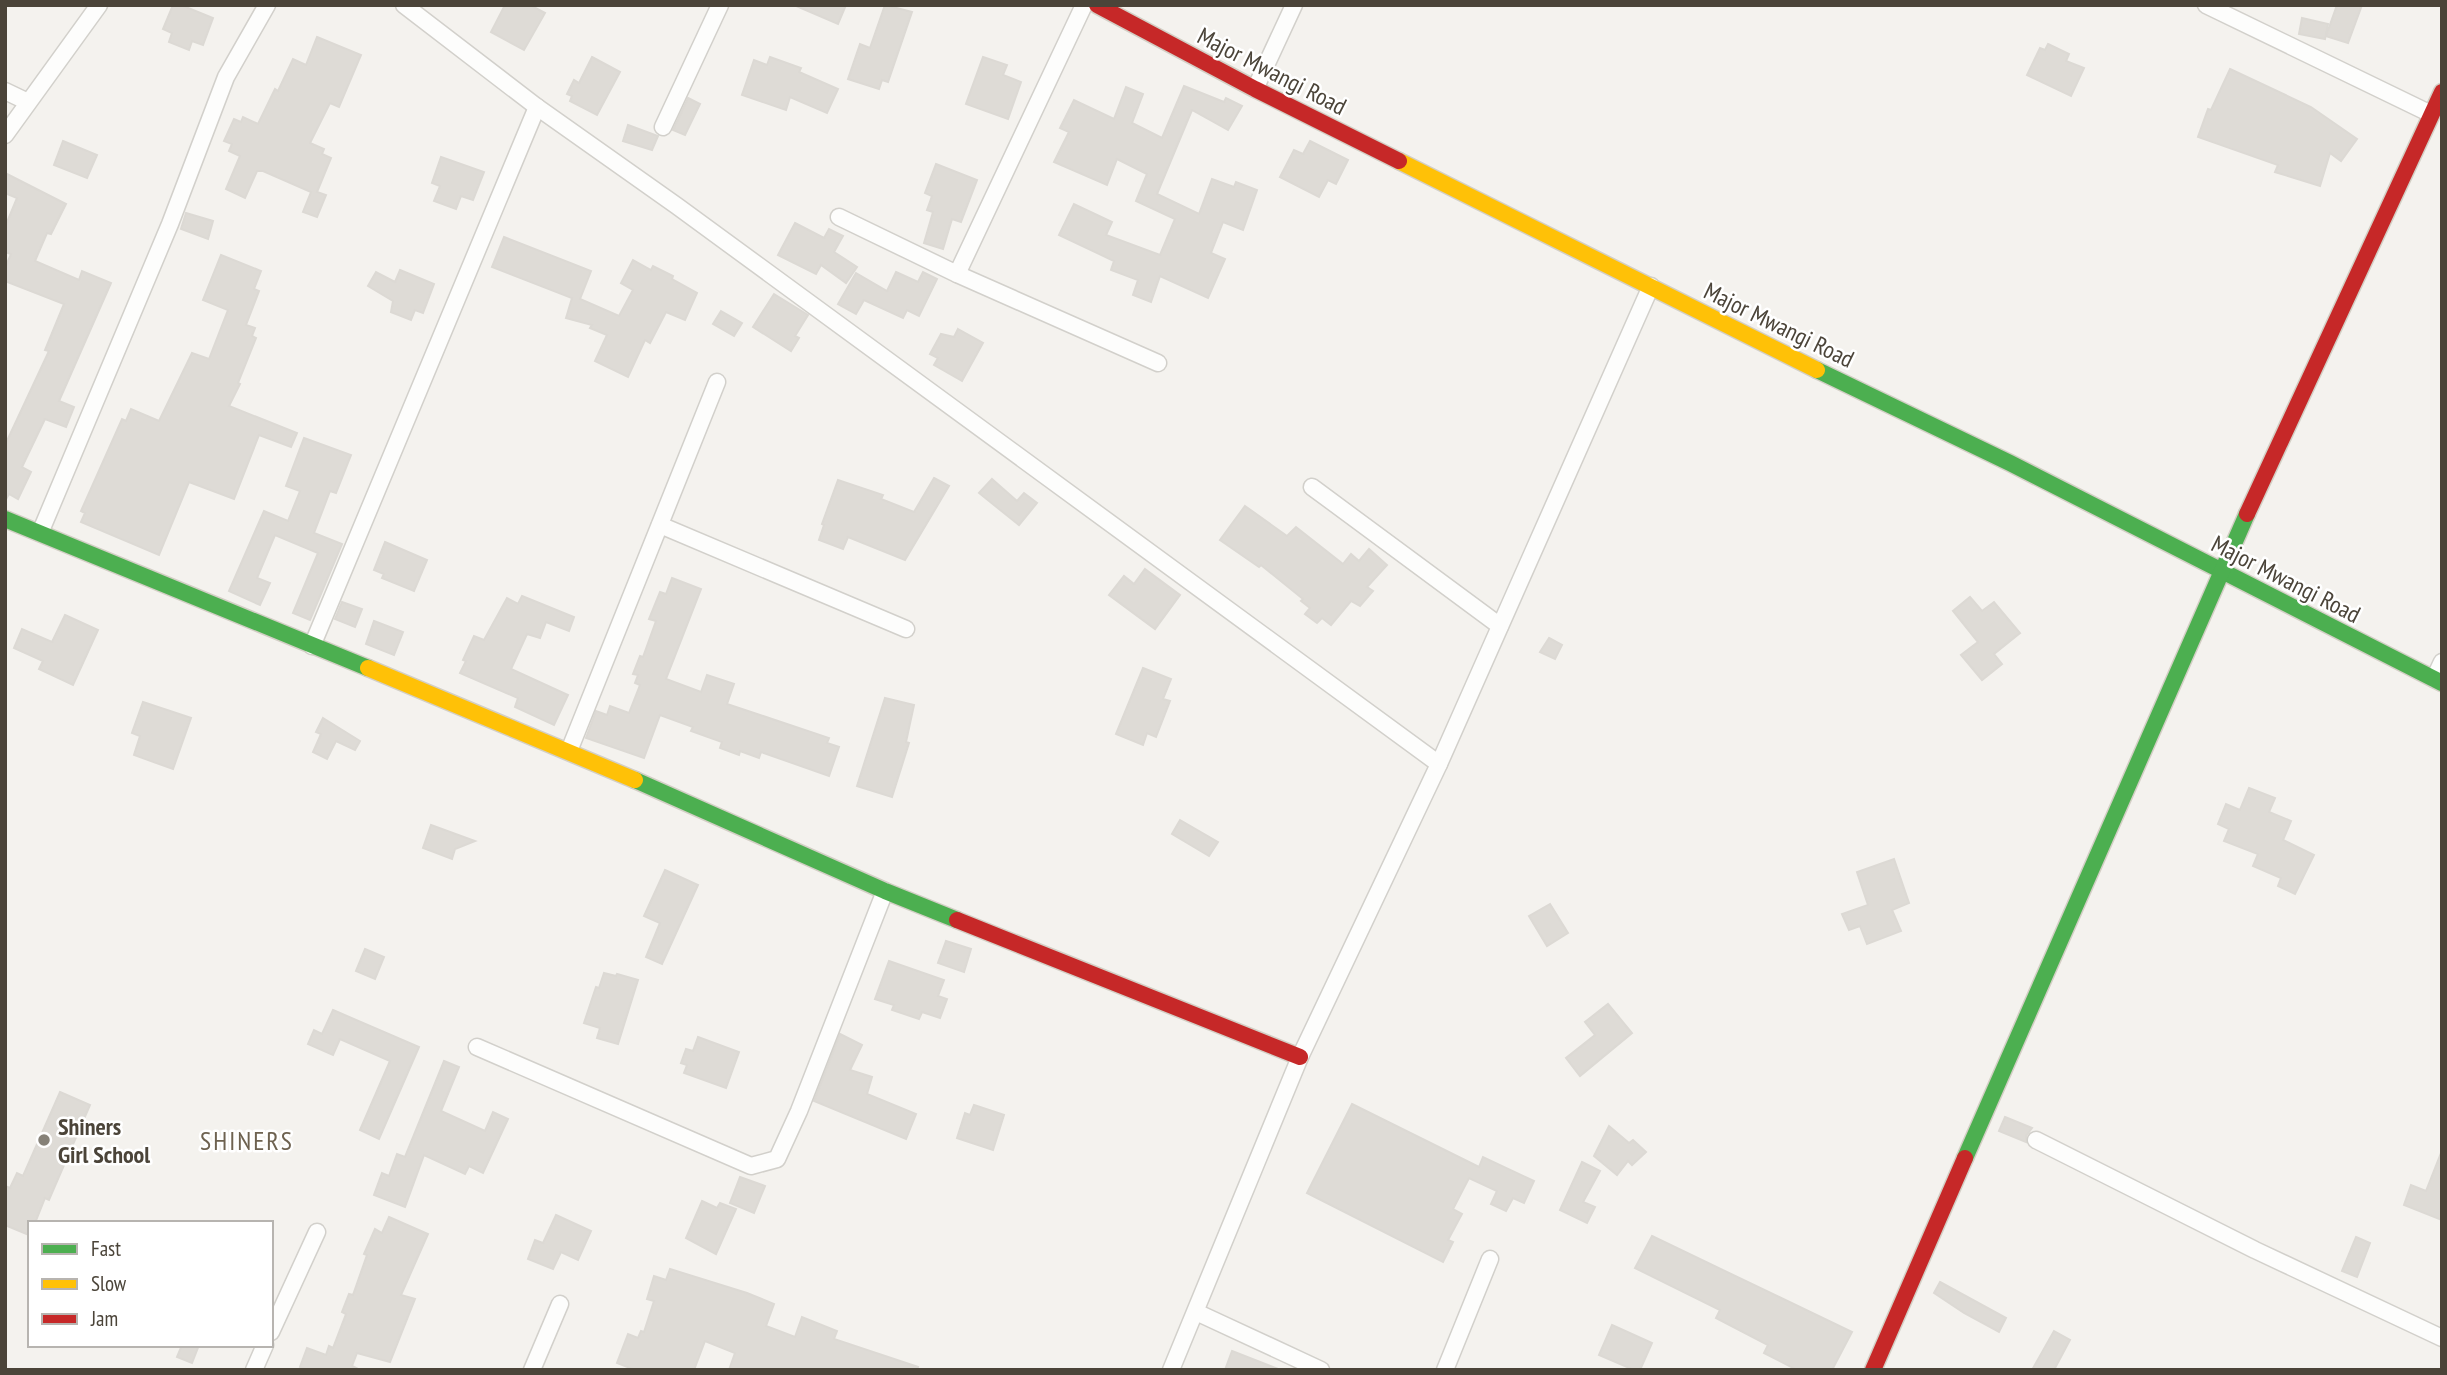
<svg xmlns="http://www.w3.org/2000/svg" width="2447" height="1375" font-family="'PT Sans Narrow',sans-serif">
<rect width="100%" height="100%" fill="#f4f2ee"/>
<!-- building -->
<g fill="#dedbd6" stroke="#dcd9d4" stroke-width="2">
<path d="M173,5H181L213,18L203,45L192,41L189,50L169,42L172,33L163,29Z"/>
<path d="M505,5H530L545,13L524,50L491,32Z"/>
<path d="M794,5H846L838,24Z"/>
<path d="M885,5L912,12L888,82L882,80L879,89L848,79L860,44L870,48Z"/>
<path d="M2337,5H2362L2348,43L2326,36Z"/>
<path d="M2302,18L2328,24L2325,39L2299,34Z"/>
<path d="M317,37L361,55L339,107L330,103L310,143L324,149L322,154L331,158L317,192L326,195L317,217L303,212L311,192L263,171H257L245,198L226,189L240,156L229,151L232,144L224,141L234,119L241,122L243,117L258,124L275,89L278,91L293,59L306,65Z"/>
<path d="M2048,44L2069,54L2066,61L2084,68L2071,96L2027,75L2040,48L2045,50Z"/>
<path d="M592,57L620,72L597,115L570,101L572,96L567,94L574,80L579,83Z"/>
<path d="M770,57L801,68L799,72L838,89L827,113L790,97L786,110L742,95L754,60L767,65Z"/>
<path d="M983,57L1007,65L1003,75L1021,82L1008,119L966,104Z"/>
<path d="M2230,69L2311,107L2357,139L2341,161L2330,153L2320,186L2275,172L2278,165L2198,137L2208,109L2211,110Z"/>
<path d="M1184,86L1224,102L1226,98L1242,106L1228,130L1192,110L1157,194L1199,214L1212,179L1234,187L1236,182L1257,190L1243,230L1223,222L1211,253L1225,259L1208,298L1160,276L1151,302L1133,295L1138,280L1111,270L1114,261L1059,235L1074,204L1112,222L1106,235L1160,255L1175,219L1136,201L1147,174L1117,159L1107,185L1054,162L1069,132L1060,128L1074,100L1114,119L1126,87L1143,94L1132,123L1162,138Z"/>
<path d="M688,98L700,104L685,135L673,130Z"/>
<path d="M628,125L658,136L652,150L623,141Z"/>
<path d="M63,141L97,155L87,178L54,165Z"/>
<path d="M1310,141L1348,160L1336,184L1328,180L1319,197L1280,177L1294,150L1303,154Z"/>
<path d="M441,157L484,172L473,200L461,196L456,209L434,201L440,186L432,183Z"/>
<path d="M936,164L977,180L961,222L952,219L943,249L924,243L933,212L927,210L932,196L925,193Z"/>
<path d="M5,173L66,204L51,234L47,233L35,261L79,280L82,271L111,283L59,401L74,407L66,427L45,419L22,467L31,472L18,499L9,494L5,501V445L49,351L45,350L64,304L5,281V268L11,254L5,252V227L17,198L5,193Z"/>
<path d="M186,213L213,221L208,239L181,229Z"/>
<path d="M795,223L824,238L829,229L843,236L834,252L857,267L846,283L821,265L816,274L778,255Z"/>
<path d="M504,237L591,271L580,299L619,316L633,290L621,283L633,260L651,270L653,266L673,276L672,279L697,293L685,320L666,312L650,343L645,340L628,377L595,361L607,335L590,328L592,325L566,318L572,298L492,267Z"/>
<path d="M221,255L261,271L254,289L259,291L246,325L255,328L252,336L256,338L238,383L240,384L229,406L297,433L291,447L259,435L234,499L189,482L159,555L81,522L85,513L81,511L122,419L126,421L131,409L159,421L192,353L209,359L228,310L203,300Z"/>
<path d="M400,270L434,284L423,313L415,310L411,320L391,312L393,301L368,286L376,272L395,282Z"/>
<path d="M896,272L918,282L923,272L937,279L919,316L907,310L903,318L864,300L856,314L838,304L856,273L887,291Z"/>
<path d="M774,294L808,315L795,336L799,338L791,351L753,327Z"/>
<path d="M721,311L742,323L734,336L713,324Z"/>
<path d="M958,329L983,343L962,381L934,365L938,358L930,354L941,334L954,337Z"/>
<path d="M304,438L351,455L336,493L330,491L314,533L342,544L310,620L293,613L318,553L275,535L257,578L270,583L260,605L229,591L264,511L288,521L300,491L286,486Z"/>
<path d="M934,478L949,486L905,560L848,537L843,549L819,540L824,525L822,524L838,480L883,495L881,499L914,512Z"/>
<path d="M992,479L1017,501L1024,493L1037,503L1019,525L979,493Z"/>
<path d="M1245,506L1287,536L1296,527L1343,564L1351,554L1359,561L1369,549L1387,565L1367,587L1373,591L1360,606L1351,601L1331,625L1322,618L1317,623L1305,614L1310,608L1301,601L1303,599L1261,565L1259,567L1220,540Z"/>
<path d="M385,542L427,560L414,591L382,578L384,574L374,570Z"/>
<path d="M1145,569L1180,595L1155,629L1109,595L1124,576L1134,584Z"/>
<path d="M672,578L701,589L666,679L701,692L707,675L734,684L727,704L829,738L827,743L839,747L829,776L761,752L759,758L740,751L739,755L720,748L722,742L691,731L693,727L660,715L644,758L586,738L596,711L607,715L610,706L629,713L640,685L635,683L638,675L633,674L640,656L643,657L656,621L649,619L660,592L666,594Z"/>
<path d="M522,596L574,617L569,631L546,622L540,638L527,634L511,669L568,695L554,725L515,707L518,698L460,673L466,661L463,660L474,636L484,640L507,598L518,604Z"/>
<path d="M1970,597L1982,611L1994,602L2020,633L1994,654L2002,664L1982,680L1961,655L1978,642L1953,611Z"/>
<path d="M342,602L362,609L355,627L335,619Z"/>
<path d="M65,615L98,630L73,685L39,669L43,661L14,648L22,629L52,642Z"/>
<path d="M374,621L403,632L394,655L366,644Z"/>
<path d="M1549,638L1562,645L1555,659L1540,652Z"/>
<path d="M1143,668L1171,679L1163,699L1170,701L1156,737L1147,733L1143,745L1116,734Z"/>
<path d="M885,698L914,705L906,742L909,743L892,797L857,786Z"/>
<path d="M143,702L191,718L173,769L134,755L140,736L132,733Z"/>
<path d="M323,718L360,741L355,750L336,741L327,759L313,752L321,734L316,732Z"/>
<path d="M2249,788L2275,798L2269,812L2291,821L2283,840L2314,855L2295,894L2278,886L2281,878L2253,866L2258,854L2224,841L2229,829L2218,824L2226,804L2240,810Z"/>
<path d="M1180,820L1218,842L1209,856L1172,834Z"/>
<path d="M431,825L475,841L455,849L452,859L423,848Z"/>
<path d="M1894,859L1909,903L1892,910L1901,931L1867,944L1860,926L1849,930L1842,914L1868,905L1857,872Z"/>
<path d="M665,870L698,885L662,964L646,957L660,923L644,916Z"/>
<path d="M1550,904L1568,933L1547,946L1529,916Z"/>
<path d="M946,941L971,949L964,972L938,963Z"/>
<path d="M365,949L384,957L375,979L356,971Z"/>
<path d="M889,961L944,980L938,996L947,999L940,1018L922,1012L919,1019L892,1010L894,1005L875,999Z"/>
<path d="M604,973L616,976L617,974L638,980L618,1044L597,1038L600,1028L584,1023L596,987L599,988Z"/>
<path d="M1608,1004L1632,1033L1580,1076L1566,1058L1595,1035L1585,1022Z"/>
<path d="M333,1010L419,1047L379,1139L360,1130L390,1061L340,1039L333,1055L308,1044L314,1030L322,1034Z"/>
<path d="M840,1034L862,1045L850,1070L872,1077L867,1094L916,1114L906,1139L814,1101Z"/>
<path d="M698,1037L739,1052L726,1088L684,1073L687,1065L681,1063L686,1049L693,1051Z"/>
<path d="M444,1061L459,1067L441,1111L485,1131L493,1112L508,1119L483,1173L469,1166L465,1174L424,1155L405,1207L374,1195L382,1173L389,1176L397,1154L405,1157Z"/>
<path d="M60,1092L90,1105L49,1200L45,1198L35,1223H30L29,1235L5,1225V1186L10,1188L17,1173L23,1176Z"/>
<path d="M1352,1104L1479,1167L1483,1157L1534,1181L1524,1203L1513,1198L1506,1211L1491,1204L1497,1191L1469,1178L1453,1209L1462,1214L1448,1240L1453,1242L1443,1262L1307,1193Z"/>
<path d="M974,1105L1004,1115L993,1150L957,1138L965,1113L970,1115Z"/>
<path d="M2005,1117L2032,1128L2026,1136V1142L1999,1131Z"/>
<path d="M1609,1126L1629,1143L1633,1140L1646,1152L1632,1165L1628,1161L1617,1175L1594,1156Z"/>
<path d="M2441,1153H2442V1220L2404,1205L2411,1185L2426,1191Z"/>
<path d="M1582,1162L1600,1171L1583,1202L1595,1207L1587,1223L1560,1210Z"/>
<path d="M740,1177L765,1186L754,1213L730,1203Z"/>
<path d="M702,1201L717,1208L720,1203L736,1209L716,1254L686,1238Z"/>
<path d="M556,1215L591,1231L578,1260L561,1252L553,1269L528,1259L535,1240L543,1243Z"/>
<path d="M389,1217L428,1234L401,1295L415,1299L390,1362L357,1353L352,1366L360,1370H308L300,1367L307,1348L326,1355L329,1346L333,1348L346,1314L342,1312L349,1294L353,1295L367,1255L364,1254L375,1229L382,1233Z"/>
<path d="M1652,1236L1852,1332L1832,1370H1797L1764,1353L1768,1345L1716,1318L1720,1310L1635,1268Z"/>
<path d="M2356,1237L2370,1243L2357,1277L2342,1271Z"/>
<path d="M670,1269L747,1293L774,1304L766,1326L795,1337L802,1317L837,1331L834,1339L918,1367L917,1370H729L735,1353L705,1341L694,1370H635L617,1363L628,1334L638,1338L641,1331L644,1332L654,1301L647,1299L654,1276L666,1280Z"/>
<path d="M1940,1282L2006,1318L1999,1332L1964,1313L1934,1293Z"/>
<path d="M1612,1325L1652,1343L1640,1370H1634L1599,1355Z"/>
<path d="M2054,1331L2070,1340L2054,1370H2032Z"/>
<path d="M182,1345H199L192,1363L177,1357Z"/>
<path d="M1232,1351L1278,1369V1370H1225Z"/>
</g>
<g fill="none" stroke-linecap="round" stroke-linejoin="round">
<defs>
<g id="street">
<path d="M404,5L537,107L677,206L1439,764"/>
<path d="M2206,5L2431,114"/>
<path d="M1255,89L1294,5"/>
<path d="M5,91L28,102"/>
<path d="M663,127L720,5"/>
<path d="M5,135L99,5"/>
<path d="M839,217L957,274L1158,363"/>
<path d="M957,274L1084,5"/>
<path d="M1312,487L1500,626"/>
<path d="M660,525L906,629"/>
<path d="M40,533L170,224L226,77L267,5"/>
<path d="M312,646L537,107"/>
<path d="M2434,679L2442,662"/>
<path d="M569,751L717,382"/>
<path d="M477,1047L751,1166L777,1159L799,1111L885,891"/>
<path d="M2036,1140L2255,1250L2442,1338"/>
<path d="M1196,1312L1321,1370"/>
<path d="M271,1332L317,1232"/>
<path d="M254,1370L265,1345"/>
<path d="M532,1370L560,1304"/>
<path d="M1171,1370L1300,1057L1439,764L1651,286"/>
<path d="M1445,1370L1490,1259"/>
</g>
<g id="fast">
<path d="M1817,370L2010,463L2442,683"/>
<path d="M5,519L368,668"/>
<path d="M635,780L885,891L957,920"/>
<path d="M1965,1158L2247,514"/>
</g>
<g id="slow">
<path d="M1399,161L1817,370"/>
<path d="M368,668L635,780"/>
</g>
<g id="jam">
<path d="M1097,5L1255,89L1399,161"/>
<path d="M2247,514L2442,92"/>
<path d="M957,920L1300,1057"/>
<path d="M1873,1370L1965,1158"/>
</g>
</defs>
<!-- street casing -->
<use href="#street" stroke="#d2d0cb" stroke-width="19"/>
<!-- fast casing -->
<use href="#fast" stroke="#d3cfc5" stroke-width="19"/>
<!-- slow casing -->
<use href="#slow" stroke="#d3cfc5" stroke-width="19"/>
<!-- jam casing -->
<use href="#jam" stroke="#d3cfc5" stroke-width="19"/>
<!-- street -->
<use href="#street" stroke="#fdfdfc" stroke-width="16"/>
<!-- fast -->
<use href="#fast" stroke="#4caf50" stroke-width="16"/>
<!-- slow -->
<use href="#slow" stroke="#ffc107" stroke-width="16"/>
<!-- jam -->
<use href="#jam" stroke="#c62828" stroke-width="16"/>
</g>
<!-- markers -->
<circle fill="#868178" stroke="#fff" stroke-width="2.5" cx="44" cy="1140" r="7"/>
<g text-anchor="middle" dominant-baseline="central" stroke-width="5" stroke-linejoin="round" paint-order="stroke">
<!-- street labels -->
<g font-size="24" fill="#4b4439" stroke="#fff">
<text transform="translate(1272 71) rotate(27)">Major Mwangi Road</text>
<text transform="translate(1779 325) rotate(26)">Major Mwangi Road</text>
<text transform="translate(2286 579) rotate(27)">Major Mwangi Road</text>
</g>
<!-- poi labels -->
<g font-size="24" font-weight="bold" fill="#4b4439" stroke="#fff" text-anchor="start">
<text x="58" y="1126">Shiners<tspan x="58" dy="28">Girl School</tspan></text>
</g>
<!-- neighbourhood labels -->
<g font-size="26" letter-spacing="2" fill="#6e6250" stroke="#fff">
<text x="247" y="1140">SHINERS</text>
</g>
</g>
<!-- border -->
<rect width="2447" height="1375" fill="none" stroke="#4b4439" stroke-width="14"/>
<!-- legend -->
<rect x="28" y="1221" width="245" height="126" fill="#ffffff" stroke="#b7b4b0" stroke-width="2"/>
<rect x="42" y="1244" width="35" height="10" fill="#4caf50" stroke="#b7b4b0" stroke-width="2"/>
<text x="91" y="1256" font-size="21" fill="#4b4439">Fast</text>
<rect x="42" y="1279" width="35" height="10" fill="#ffc107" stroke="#b7b4b0" stroke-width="2"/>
<text x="91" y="1291" font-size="21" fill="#4b4439">Slow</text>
<rect x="42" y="1314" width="35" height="10" fill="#c62828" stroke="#b7b4b0" stroke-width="2"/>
<text x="91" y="1326" font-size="21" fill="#4b4439">Jam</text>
</svg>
